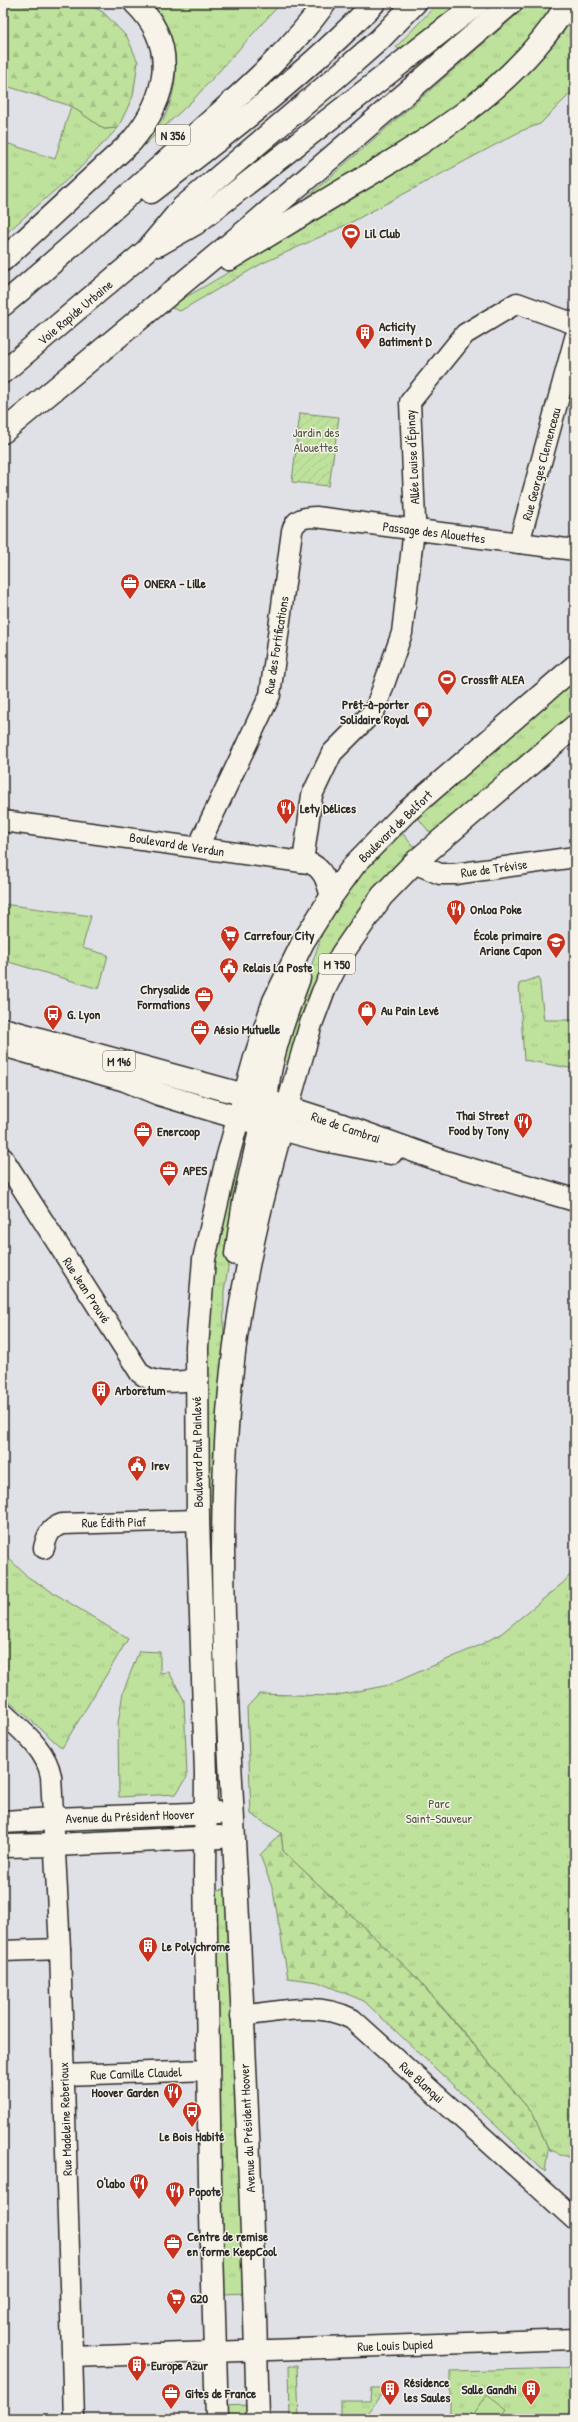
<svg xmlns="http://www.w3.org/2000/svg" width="578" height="2422" font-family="'Patrick Hand',sans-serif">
<defs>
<pattern id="grass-tufts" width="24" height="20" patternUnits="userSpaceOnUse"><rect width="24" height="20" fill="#bee29c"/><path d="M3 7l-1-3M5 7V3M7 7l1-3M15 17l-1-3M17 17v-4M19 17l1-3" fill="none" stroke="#a3c287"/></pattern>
<pattern id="forest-firs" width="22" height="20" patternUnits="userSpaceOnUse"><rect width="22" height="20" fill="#bee29c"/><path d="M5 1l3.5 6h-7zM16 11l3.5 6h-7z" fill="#a3c287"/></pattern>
<pattern id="garden-furrows" width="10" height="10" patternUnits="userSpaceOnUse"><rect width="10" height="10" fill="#bee29c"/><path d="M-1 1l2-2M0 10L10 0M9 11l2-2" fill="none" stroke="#a3c287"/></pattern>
</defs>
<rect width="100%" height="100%" fill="#e0e0e7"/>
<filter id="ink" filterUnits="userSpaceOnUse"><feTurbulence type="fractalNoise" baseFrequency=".025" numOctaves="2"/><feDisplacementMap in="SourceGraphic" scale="8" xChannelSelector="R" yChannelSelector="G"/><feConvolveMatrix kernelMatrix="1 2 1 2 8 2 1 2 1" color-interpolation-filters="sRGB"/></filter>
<g filter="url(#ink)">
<!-- grass -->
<g fill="url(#grass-tufts)" stroke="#748664">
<path d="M151,3H281L192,101L138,151C146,141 157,131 163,120C182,83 181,34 151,3Z"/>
<path d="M438,3H462L400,50L396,47Z"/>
<path d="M530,3H558L534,36L454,112L298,205Z"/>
<path d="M575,15V89L540,124L521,131L346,225L261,264L180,311L169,307C231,271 293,235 354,198C438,147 520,99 575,15Z"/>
<path d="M71,106L104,129L118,128L79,169L3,236V142L55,159Z"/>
<path d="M575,675V719L435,839L414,813Z"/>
<path d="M398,828L419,853L389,879L291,1063L280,1060L324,928L345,895Z"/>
<path d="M3,904L91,916L82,948L108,955L99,989L9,962L3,955Z"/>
<path d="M539,977L544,1020H575V1069L524,1060L519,984Z"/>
<path d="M235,1167L245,1170L224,1291L220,1705L214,1706L205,1378L210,1289Z"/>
<path d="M3,1553L28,1577L128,1639L62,1748L3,1695Z"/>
<path d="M575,1569V2160L548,2149L533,2114L444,2009L412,1973L283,1851L281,1833L251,1814L247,1707L259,1694L333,1696L389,1685L478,1646L502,1633L564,1582Z"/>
<path d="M139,1651L160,1652V1673L169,1672L184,1700L187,1777L176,1794L119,1797L118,1723L123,1692Z"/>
<path d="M227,1889L246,2293L222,2294L218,2156L216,1890Z"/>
<path d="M297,2365L299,2419H290L289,2366Z"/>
<path d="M575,2368V2419H450V2371Z"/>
<path d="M371,2388H386L365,2416L366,2419H340V2401H370Z"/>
<path d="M250,2405V2419H225L224,2406Z"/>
</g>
<!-- forest -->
<g fill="url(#forest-firs)" stroke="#748664">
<path d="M3,3H86L103,12L127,37L138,62L133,96L118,128L104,129L71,106L3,85Z"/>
<path d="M281,1833L283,1851L412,1973L533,2114L548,2149L545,2172L364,2001L318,1982L288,1978L273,1890L260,1855Z"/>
</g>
<!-- garden -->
<path fill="url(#garden-furrows)" stroke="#748664" d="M300,413L339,417L329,486L292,482Z"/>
<!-- pitch -->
<path fill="#bee29c" stroke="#748664" d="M487,2394L507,2409L500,2419H469Z"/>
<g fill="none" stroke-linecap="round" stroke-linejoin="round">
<defs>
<g id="minor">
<path d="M519,543L575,338"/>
<path d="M3,821L309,863C324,868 327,883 331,897"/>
<path d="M198,847L270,695L292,531C295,519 304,517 316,517L575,550"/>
<path d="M303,862L312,795L332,753L375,710L402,633L415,520L410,402L465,334L517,303L575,324"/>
<path d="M414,863L440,874H455L575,857"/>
<path d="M3,1158L140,1373C155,1386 178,1381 197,1380"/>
<path d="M44,1548C47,1535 50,1528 62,1524L198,1520"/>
<path d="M3,1713C22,1731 46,1749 51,1776L60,1949L74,2419"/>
<path d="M3,1951L60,1949"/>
<path d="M241,2016C278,2012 318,2001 352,2019L575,2220"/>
<path d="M64,2075L209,2070"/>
<path d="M72,2357L575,2339"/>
</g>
<g id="major">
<path d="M3,1029L267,1101L342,1125L445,1162L575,1200"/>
<path d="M3,1045L125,1080L159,1094L239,1118L319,1139L391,1153"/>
<path d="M270,1115C258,1085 288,1009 299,978"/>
<path d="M236,1254L244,1202L259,1135V1124L254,1112"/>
<path d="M55,1819L219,1813"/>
<path d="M55,1845L220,1837"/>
<path d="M217,2419L210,2181L205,1871L206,1774L198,1520L197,1347L204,1259L227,1159L255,1058L274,1001L303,942L331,897L355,864L404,814L575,666"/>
<path d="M258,2419C253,2226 244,2033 234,1840C226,1678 214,1515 234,1353C247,1241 280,1133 311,1024L323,992L342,954L382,896L414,863L575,726"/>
</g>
<g id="highway">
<path d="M151,192C228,133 307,73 374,3"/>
<path d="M158,245L195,224L478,3"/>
<path d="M229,259C265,237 302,215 338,193C424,143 515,90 568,3"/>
<path d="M3,260L131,142C167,99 180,46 135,3"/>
<path d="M3,305C64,254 123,200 182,147C232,101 285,58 325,3"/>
<path d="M3,372L146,251L182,208L339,75L379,40L415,3"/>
<path d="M3,432L254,224L511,3"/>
<path d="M3,1822L55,1819"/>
<path d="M3,1846L55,1845"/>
</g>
</defs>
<!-- minor casing -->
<use href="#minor" stroke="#2b2b2b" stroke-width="23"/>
<!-- major casing -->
<use href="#major" stroke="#2b2b2b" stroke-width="25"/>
<!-- highway casing -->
<use href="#highway" stroke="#2b2b2b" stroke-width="25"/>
<!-- minor -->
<use href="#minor" stroke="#f7f3e8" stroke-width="20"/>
<!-- major -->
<use href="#major" stroke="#f7f3e8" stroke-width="22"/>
<!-- highway -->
<use href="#highway" stroke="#f7f3e8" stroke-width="22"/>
</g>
</g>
<!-- icons -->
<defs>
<symbol id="stadium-pin" viewBox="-11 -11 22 30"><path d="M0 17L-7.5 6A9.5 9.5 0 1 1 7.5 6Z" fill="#c8321e" stroke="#f7f3e8"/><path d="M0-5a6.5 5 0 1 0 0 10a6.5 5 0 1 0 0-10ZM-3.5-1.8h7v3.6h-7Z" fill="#fff"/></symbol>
<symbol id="building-pin" viewBox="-11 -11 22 30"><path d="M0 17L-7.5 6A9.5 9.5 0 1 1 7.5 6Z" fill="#c8321e" stroke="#f7f3e8"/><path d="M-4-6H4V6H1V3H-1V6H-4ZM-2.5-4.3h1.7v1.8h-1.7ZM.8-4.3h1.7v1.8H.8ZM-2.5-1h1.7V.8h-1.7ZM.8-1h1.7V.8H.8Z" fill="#fff"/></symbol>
<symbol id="office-pin" viewBox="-11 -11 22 30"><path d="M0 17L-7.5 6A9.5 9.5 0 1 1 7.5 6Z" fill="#c8321e" stroke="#f7f3e8"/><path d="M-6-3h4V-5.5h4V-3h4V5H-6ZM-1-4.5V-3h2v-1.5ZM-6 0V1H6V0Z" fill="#fff"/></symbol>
<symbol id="shop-pin" viewBox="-11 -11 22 30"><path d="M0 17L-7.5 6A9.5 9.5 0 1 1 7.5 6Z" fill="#c8321e" stroke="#f7f3e8"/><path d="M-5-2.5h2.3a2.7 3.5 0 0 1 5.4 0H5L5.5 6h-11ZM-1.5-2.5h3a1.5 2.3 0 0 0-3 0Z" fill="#fff"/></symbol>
<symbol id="restaurant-pin" viewBox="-11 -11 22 30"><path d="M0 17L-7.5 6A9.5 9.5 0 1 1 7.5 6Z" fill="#c8321e" stroke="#f7f3e8"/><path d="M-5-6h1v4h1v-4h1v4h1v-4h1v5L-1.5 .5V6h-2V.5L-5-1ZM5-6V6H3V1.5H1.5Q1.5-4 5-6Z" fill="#fff"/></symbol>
<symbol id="supermarket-pin" viewBox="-11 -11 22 30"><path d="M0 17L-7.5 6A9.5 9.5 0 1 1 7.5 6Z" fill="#c8321e" stroke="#f7f3e8"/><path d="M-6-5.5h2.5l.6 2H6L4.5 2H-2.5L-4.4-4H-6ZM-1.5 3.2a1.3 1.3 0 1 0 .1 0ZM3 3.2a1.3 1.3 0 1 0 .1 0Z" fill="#fff"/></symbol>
<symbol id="school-pin" viewBox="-11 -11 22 30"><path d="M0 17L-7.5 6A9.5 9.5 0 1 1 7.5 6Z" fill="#c8321e" stroke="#f7f3e8"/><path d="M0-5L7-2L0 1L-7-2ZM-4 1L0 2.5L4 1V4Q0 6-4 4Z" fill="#fff"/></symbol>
<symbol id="civic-pin" viewBox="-11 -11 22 30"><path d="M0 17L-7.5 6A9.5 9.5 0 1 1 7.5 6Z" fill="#c8321e" stroke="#f7f3e8"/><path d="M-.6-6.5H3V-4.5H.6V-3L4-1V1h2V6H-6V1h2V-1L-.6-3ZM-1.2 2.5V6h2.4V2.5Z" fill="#fff"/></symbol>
<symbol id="bus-pin" viewBox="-11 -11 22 30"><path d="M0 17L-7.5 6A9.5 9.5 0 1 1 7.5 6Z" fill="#c8321e" stroke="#f7f3e8"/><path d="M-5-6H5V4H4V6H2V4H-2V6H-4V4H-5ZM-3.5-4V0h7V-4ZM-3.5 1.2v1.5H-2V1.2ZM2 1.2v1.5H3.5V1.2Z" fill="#fff"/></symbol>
</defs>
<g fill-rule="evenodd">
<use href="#stadium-pin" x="340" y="222" width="22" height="30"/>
<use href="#building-pin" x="354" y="322" width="22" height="30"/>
<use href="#office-pin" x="119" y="572" width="22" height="30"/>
<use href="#stadium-pin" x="436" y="668" width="22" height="30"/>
<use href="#shop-pin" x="412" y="700" width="22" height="30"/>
<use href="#restaurant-pin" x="275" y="797" width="22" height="30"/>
<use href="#restaurant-pin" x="445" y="898" width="22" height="30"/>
<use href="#supermarket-pin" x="219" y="924" width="22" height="30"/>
<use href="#school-pin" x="545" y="931" width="22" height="30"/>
<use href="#civic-pin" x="218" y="956" width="22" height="30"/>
<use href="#office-pin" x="193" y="985" width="22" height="30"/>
<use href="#shop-pin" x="356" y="999" width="22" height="30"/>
<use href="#bus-pin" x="42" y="1003" width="22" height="30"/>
<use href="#office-pin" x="189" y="1018" width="22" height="30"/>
<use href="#restaurant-pin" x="512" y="1111" width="22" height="30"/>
<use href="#office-pin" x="132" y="1120" width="22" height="30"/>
<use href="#office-pin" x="158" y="1159" width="22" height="30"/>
<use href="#building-pin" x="90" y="1379" width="22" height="30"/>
<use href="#civic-pin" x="126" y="1454" width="22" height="30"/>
<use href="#building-pin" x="137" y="1935" width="22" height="30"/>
<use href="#restaurant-pin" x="162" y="2081" width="22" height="30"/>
<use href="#bus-pin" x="181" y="2100" width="22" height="30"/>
<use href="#restaurant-pin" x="128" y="2172" width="22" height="30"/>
<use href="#restaurant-pin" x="164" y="2180" width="22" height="30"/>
<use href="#office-pin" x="162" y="2232" width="22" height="30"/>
<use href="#supermarket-pin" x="165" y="2287" width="22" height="30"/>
<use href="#building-pin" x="126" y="2354" width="22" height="30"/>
<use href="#building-pin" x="379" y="2378" width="22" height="30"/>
<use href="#building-pin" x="520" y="2378" width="22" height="30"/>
<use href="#office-pin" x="160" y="2382" width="22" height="30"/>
</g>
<g text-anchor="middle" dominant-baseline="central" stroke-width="3" stroke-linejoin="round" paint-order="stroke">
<!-- shield labels -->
<g fill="#f7f3e8" stroke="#686764" stroke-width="1">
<rect x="156" y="125" width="34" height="20" rx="3"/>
<rect x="319" y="954" width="36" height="20" rx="3"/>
<rect x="103" y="1051" width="32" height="20" rx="3"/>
</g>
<g font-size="12" font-weight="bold" fill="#2b2b2b">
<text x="173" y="135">N 356</text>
<text x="337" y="964">M 750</text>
<text x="119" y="1061">M 146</text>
</g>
<!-- poi labels -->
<g font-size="13" font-weight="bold" fill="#2b2b2b" stroke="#f7f3e8" text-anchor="start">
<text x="365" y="233">Lil Club</text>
<text x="379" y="326">Acticity<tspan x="379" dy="15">Batiment D</tspan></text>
<text x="144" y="583">ONERA - Lille</text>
<text x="461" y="679">Crossfit ALEA</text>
<text x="409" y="704" text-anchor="end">Prêt-à-porter<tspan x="409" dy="15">Solidaire Royal</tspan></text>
<text x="300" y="808">Lety Délices</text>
<text x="470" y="909">Onloa Poke</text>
<text x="244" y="935">Carrefour City</text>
<text x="542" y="935" text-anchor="end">École primaire<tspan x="542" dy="15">Ariane Capon</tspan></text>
<text x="243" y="967">Relais La Poste</text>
<text x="190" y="989" text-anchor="end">Chrysalide<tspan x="190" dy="15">Formations</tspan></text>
<text x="381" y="1010">Au Pain Levé</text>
<text x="67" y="1014">G. Lyon</text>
<text x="214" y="1029">Aésio Mutuelle</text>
<text x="509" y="1115" text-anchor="end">Thai Street<tspan x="509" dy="15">Food by Tony</tspan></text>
<text x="157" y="1131">Enercoop</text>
<text x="183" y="1170">APES</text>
<text x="115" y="1390">Arboretum</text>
<text x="151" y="1465">Irev</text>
<text x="162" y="1946">Le Polychrome</text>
<text x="159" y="2092" text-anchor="end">Hoover Garden</text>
<text x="192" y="2136" text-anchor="middle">Le Bois Habité</text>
<text x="125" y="2183" text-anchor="end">O'labo</text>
<text x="189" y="2191">Popote</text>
<text x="187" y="2236">Centre de remise<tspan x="187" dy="15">en forme KeepCool</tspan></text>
<text x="190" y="2298">G20</text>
<text x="151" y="2365">Europe Azur</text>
<text x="404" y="2382">Résidence<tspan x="404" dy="15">les Saules</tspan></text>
<text x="517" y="2389" text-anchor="end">Salle Gandhi</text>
<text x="185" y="2393">Gites de France</text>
</g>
<!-- street labels -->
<g font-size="13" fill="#2b2b2b" stroke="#f7f3e8">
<text transform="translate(75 312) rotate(-40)">Voie Rapide Urbaine</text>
<text transform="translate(412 457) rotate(-93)">Allée Louise d'Épinay</text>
<text transform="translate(541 464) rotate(-75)">Rue Georges Clemenceau</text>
<text transform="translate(434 532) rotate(7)">Passage des Alouettes</text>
<text transform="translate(276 645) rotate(-81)">Rue des Fortifications</text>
<text transform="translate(395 826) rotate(-44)">Boulevard de Belfort</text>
<text transform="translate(177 844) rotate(9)">Boulevard de Verdun</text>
<text transform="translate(494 868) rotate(-8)">Rue de Trévise</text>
<text transform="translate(346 1127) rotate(19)">Rue de Cambrai</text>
<text transform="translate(87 1290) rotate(57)">Rue Jean Prouvé</text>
<text transform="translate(197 1452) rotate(-91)">Boulevard Paul Painlevé</text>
<text transform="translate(114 1522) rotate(-1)">Rue Édith Piaf</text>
<text transform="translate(130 1816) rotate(-2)">Avenue du Président Hoover</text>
<text transform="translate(136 2073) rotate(-2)">Rue Camille Claudel</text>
<text transform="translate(422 2082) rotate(42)">Rue Blanqui</text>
<text transform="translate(65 2119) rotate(-92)">Rue Madeleine Reberioux</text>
<text transform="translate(247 2128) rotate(-93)">Avenue du Président Hoover</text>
<text transform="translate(395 2345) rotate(-2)">Rue Louis Dupied</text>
</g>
<!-- park labels -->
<g font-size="13" fill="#505947" stroke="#f7f3e8">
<text x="316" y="432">Jardin des<tspan x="316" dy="15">Alouettes</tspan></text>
<text x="439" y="1803">Parc<tspan x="439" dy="15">Saint-Sauveur</tspan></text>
</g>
</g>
<!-- margin -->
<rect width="578" height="2422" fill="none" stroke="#f7f3e8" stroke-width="16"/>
<rect x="8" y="8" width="562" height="2406" fill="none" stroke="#2b2b2b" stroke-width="1.5" filter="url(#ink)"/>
</svg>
